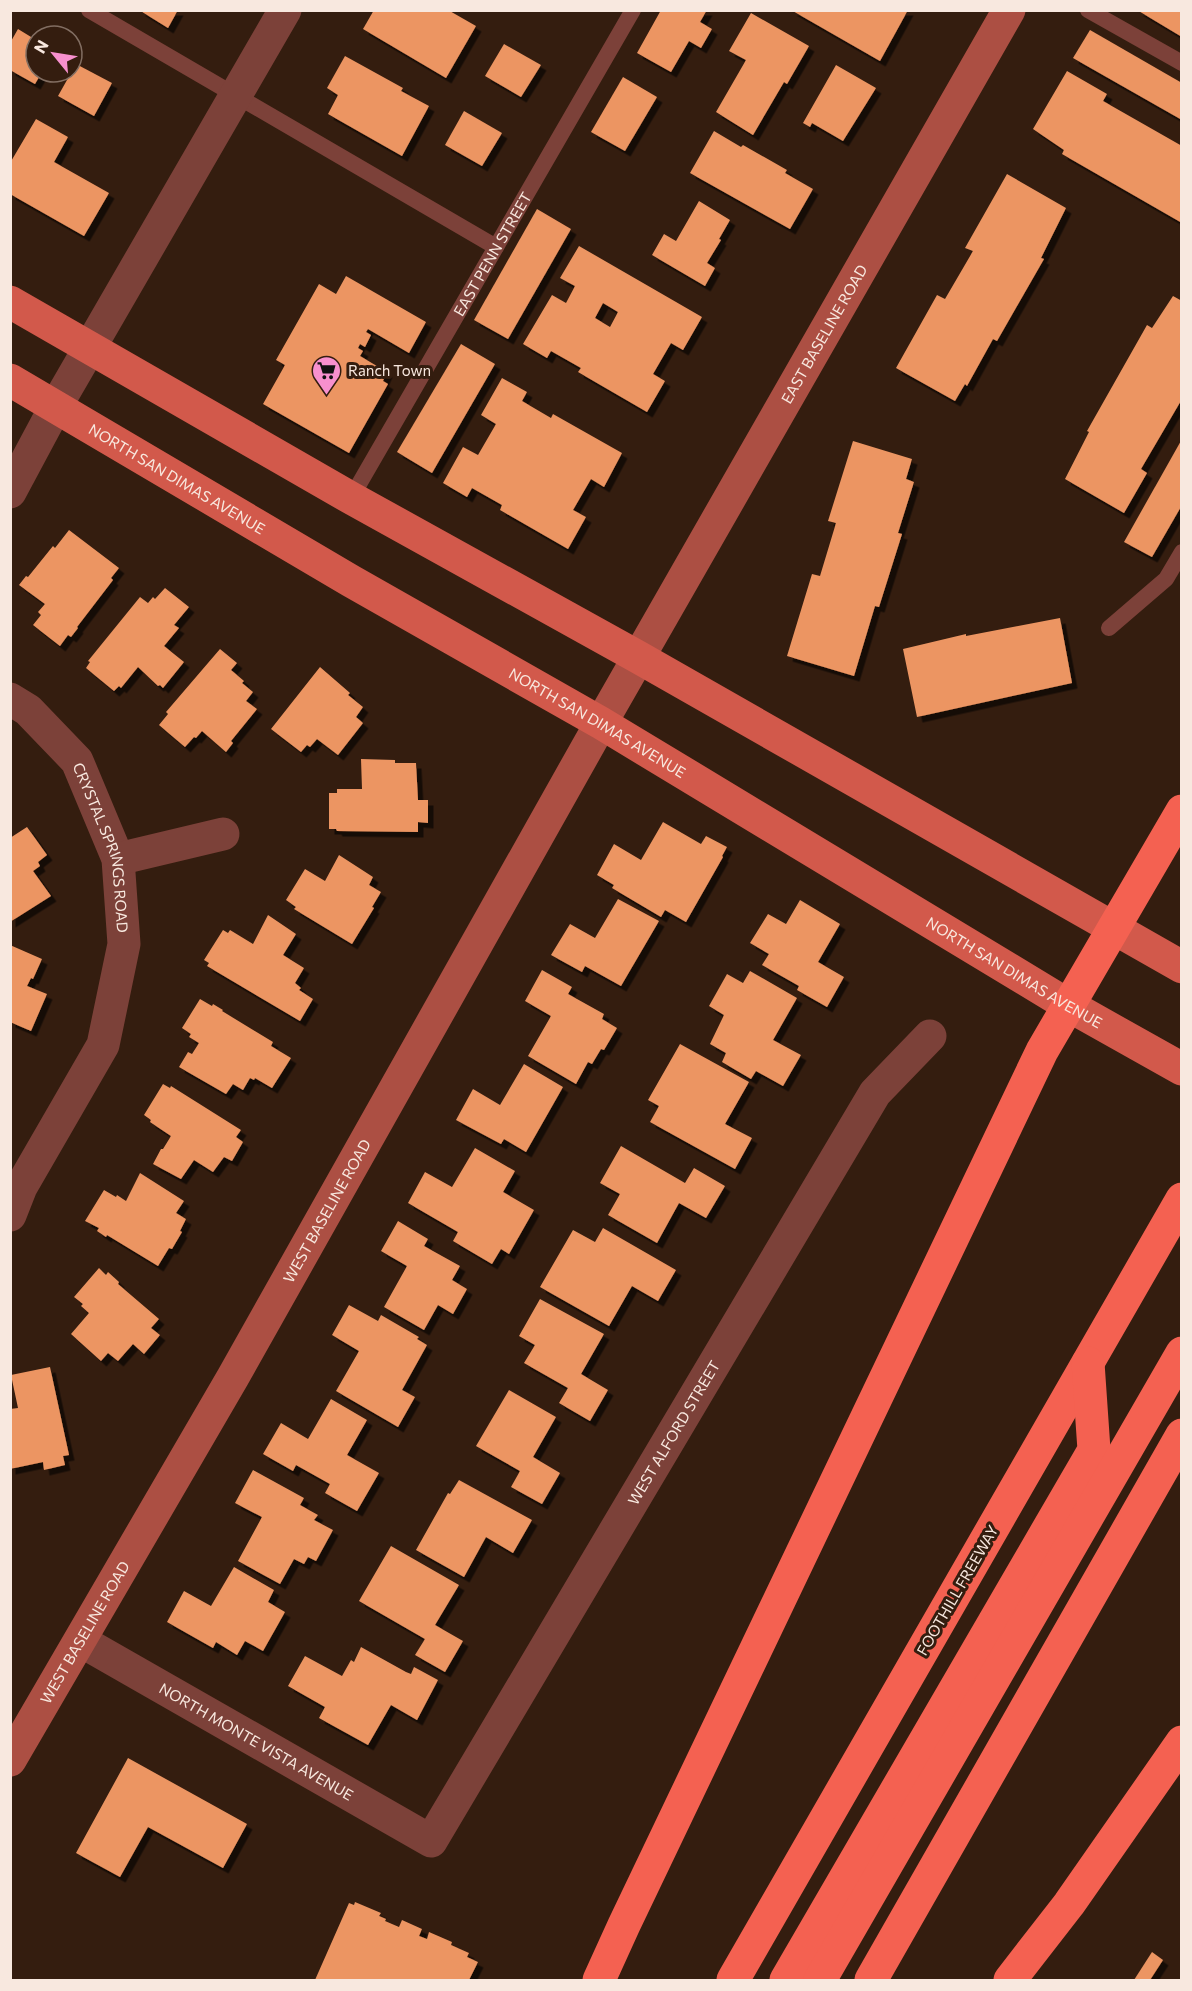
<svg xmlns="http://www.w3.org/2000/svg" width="1192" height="1991" font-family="Commissioner,sans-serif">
<defs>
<filter id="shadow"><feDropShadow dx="5.5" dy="5.5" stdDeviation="0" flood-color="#0009"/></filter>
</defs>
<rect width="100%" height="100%" fill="#341d0f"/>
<!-- building -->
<g fill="#ec9562" fill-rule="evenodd" filter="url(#shadow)">
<path d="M139,10H178L168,28Z"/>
<path d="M374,10H448L476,26L446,78L363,29Z"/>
<path d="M661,10H707L700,22L712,29L701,48L689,41L671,72L637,53Z"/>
<path d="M791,10H908L880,61Z"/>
<path d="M1137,10H1182V37Z"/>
<path d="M751,13L809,46L787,84L784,82L753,135L716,112L746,60L729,51Z"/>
<path d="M18,29L36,40V72H42L35,84L10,70V43Z"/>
<path d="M1090,30L1182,83V120L1073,58Z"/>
<path d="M504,44L541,65L521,97L485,76Z"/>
<path d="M345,56L403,88L401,91L429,106L402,156L328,114L338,95L327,88Z"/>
<path d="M76,64L112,83L94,116L58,96Z"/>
<path d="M836,65L876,88L843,141L812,123L810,127L803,123Z"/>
<path d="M1067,71L1107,94L1103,101L1182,146V223L1062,154L1064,150L1033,129Z"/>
<path d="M623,77L657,97L625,151L591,132Z"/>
<path d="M464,111L502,133L482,166L445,145Z"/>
<path d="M36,119L68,137L54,162L109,193L84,236L10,194V163Z"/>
<path d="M714,131L741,147L743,145L787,170L785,173L813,189L790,229L690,173Z"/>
<path d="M1007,174L1066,208L1041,258L1044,259L997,341L993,339L967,386L965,384L955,401L896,368L937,295L945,299L973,251L965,248Z"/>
<path d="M699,201L730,220L719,239L721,240L707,263L715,268L705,286L652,255L664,234L676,241Z"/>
<path d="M537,209L571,229L508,339L474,320Z"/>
<path d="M579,246L702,317L683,350L671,343L653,374L665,381L647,412L578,372L581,368L551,351L547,358L523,344L552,295L566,303L575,286L560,278ZM603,303L618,312L610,327L595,318Z"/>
<path d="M346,276L426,322L409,353L368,329L366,332L371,335L365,347L360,344L358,348L363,351L360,356L387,372L383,381L388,384L349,453L263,404L285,365L276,360L319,284L336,294Z"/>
<path d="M1173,296L1182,301V399L1141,469L1147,473L1124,513L1065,479L1089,432L1087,431L1147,325L1152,328Z"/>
<path d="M461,344L495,364L432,473L397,452Z"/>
<path d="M502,378L527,392L522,401L551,418L553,414L622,453L604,487L591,479L573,510L586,517L568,549L500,510L502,505L472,488L467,497L443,483L463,447L478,455L496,424L481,415Z"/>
<path d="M1182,439V505L1152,557L1124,542Z"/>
<path d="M853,441L912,459L906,479L914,482L898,533L902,534L879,607L875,606L854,676L787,656L812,574L820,576L836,523L828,521Z"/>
<path d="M69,530L119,568L111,578L113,580L77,627L78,628L71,637L68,635L60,646L33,625L41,615L38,612L45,604L19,585L26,576L28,577L53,546L55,548Z"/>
<path d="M165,588L189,607L174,625L179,628L164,646L184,662L163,688L160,685L158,686L138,667L121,688L119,686L114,691L86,668L90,662L88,661L140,597L148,603L153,597L155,599Z"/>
<path d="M1060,618L1072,683L917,717L903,649L966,634V636Z"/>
<path d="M220,649L237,663L231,670L244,681L242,683L253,692L246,701L257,709L231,741L233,743L226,752L202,731L196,738L194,737L185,747L159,725L168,714L166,712Z"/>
<path d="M320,667L350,693L348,695L363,707L356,717L363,723L338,755L317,739L310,747L307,745L301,752L271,729Z"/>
<path d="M361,759L395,760V763H416L418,800H428V823L418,822V832L337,831L336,829H329V793H337V789H362Z"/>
<path d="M663,822L701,844L706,836L727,847L722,856L723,857L686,922L665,910L661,917L612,888L614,885L597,875L614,844L641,860Z"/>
<path d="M27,827L47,855L38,862L40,866L33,871L51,896L10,922V838Z"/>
<path d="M339,855L373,877L369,885L381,892L372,907L374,908L352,944L294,909L296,907L286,900L305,869L325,881Z"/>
<path d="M618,899L659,921L621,986L585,966L582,972L551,955L570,924L595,938Z"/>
<path d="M800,900L840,924L818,962L844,977L827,1007L797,990L799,986L762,965L769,954L750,943L768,914L786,924Z"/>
<path d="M268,915L296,934L283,955L304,968L295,983L301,988L299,990L313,999L300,1021L207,966L209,963L204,960L223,930L228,933L230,930L253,944Z"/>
<path d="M10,945L42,959L33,979L31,978L27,986L47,994L31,1031L10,1022Z"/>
<path d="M542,970L572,987L568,994L604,1014L602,1019L617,1028L604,1050L601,1049L592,1064L588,1062L576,1084L528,1056L551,1016L525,1001Z"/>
<path d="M750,971L797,998L773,1040L801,1055L783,1086L756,1071L751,1079L722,1062L726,1053L710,1044L724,1015L709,1006L727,974L743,983Z"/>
<path d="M200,999L212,1006L213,1004L223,1010L222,1011L273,1042L271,1046L291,1058L272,1088L255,1078L254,1080L250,1078L243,1090L233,1084L226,1094L179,1067L188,1052L192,1054L199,1043L189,1037L191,1034L182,1028Z"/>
<path d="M680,1044L749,1082L725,1124L752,1138L735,1169L650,1122L659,1106L648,1100Z"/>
<path d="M524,1064L563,1087L526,1152L504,1139L501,1144L456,1120L473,1089L500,1105Z"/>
<path d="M163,1084L170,1088L171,1086L241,1130L236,1137L243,1142L232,1161L224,1157L213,1172L194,1160L181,1179L153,1164L161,1149H163L171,1136L150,1122L151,1120L144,1115Z"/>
<path d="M621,1146L685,1183L694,1168L725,1186L706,1218L679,1203L657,1243L608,1215L620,1194L600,1183Z"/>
<path d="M475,1148L515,1171L503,1192L534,1210L509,1254L501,1249L492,1264L453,1241L458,1232L408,1203L425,1172L452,1187Z"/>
<path d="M140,1173L184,1201L176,1213L186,1219L180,1231L182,1232L172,1249L169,1248L158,1266L107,1235L106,1237L97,1231L99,1228L85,1221L104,1190L116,1197L117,1195L126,1201Z"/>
<path d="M398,1221L428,1239L424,1246L460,1266L452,1280L467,1289L453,1314L438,1305L424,1330L384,1307L407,1266L381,1251Z"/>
<path d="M603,1228L676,1270L658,1301L632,1286L609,1326L540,1287L573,1230L595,1242Z"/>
<path d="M99,1268L106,1275L108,1272L119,1282L118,1284L159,1319L151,1328L160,1335L144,1354L133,1344L118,1361L108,1353L101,1361L71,1334L89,1313L81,1306L83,1304L74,1297Z"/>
<path d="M540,1299L604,1334L581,1374L608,1390L590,1421L559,1403L568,1388L524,1363L535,1345L519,1336Z"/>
<path d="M349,1305L378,1321L381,1315L419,1337L417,1339L427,1345L402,1390L415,1397L398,1427L336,1391L359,1351L332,1335Z"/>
<path d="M50,1367L69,1455L63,1456L65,1465L44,1470L43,1462L10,1469V1409L18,1408L11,1375Z"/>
<path d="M509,1390L556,1417L533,1457L560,1473L542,1504L511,1487L520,1471L476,1446Z"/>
<path d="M331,1399L367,1420L347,1455L379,1473L357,1511L325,1493L330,1484L296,1465L293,1471L263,1454L281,1423L308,1439Z"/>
<path d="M253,1470L304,1498L300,1505L318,1515L314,1520L333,1530L316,1561L308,1557L304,1564L294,1559L280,1584L238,1561L262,1517L235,1503Z"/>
<path d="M459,1480L532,1520L513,1553L486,1537L464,1577L416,1550L448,1493L450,1494Z"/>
<path d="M391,1546L459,1585L435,1625L463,1641L445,1672L415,1655L425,1639L359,1601Z"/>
<path d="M234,1567L274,1590L268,1602L285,1612L263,1651L245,1641L237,1655L216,1642L213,1648L167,1622L184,1591L211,1606Z"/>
<path d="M361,1647L406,1672L411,1674L414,1667L438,1680L417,1720L391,1705L368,1745L319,1718L325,1707L288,1686L305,1656L342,1676L351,1660L354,1662Z"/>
<path d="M128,1758L247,1824L223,1868L148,1827L120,1877L76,1853Z"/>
<path d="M355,1902L381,1913L379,1916L386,1919L385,1921L399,1927L402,1920L422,1929L419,1936L427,1939L429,1932L452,1942L451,1945L469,1953L467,1957L478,1962L469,1980H315L349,1903L354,1905Z"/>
<path d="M1152,1952L1163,1960L1150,1980H1134Z"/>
</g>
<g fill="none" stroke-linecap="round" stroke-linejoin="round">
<!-- service -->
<g stroke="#7c4139" stroke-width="16">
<path d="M89,10L496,247"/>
<path d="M1088,10L1182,63"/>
<path id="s1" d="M351,498L633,10"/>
<path d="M1109,628L1166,579L1182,552"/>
</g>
<!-- minor -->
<g stroke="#7c4139" stroke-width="33">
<path d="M10,492L56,406L285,10"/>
<path id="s2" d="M10,699L28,710L77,761L118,859L124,944L103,1045L21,1187L10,1215"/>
<path d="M118,859L223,834"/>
<path id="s3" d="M81,1641L431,1841L875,1093L930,1036"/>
</g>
<!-- secondary -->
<path stroke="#ac4f43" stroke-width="33" id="s4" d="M10,1760L233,1377L601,723L1009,10"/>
<!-- primary -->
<g stroke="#d2594b" stroke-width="33">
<path d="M10,302L351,498L638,657L1182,967"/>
<path id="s5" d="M10,380L351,581L601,723L1068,1005L1182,1069"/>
</g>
<!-- motorway -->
<g stroke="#f46151" stroke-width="33">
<path d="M599,1980L624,1925L1042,1051L1182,811"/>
<path d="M733,1980L1182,1199"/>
<path d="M786,1980L1094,1450L1088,1363"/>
<path d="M820,1980L1182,1353"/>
<path d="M871,1980L1182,1435"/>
<path d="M1010,1980L1069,1904L1182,1742"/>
</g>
</g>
<!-- icons -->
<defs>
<symbol id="supermarket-pin" viewBox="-11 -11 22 30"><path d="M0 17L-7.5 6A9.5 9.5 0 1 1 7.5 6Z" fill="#f790ce" stroke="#341d0f"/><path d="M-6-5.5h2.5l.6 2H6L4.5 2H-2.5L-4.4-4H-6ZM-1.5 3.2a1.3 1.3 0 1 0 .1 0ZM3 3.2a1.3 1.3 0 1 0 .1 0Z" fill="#111"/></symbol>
</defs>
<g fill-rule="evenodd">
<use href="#supermarket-pin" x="310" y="354" width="33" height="45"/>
</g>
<g text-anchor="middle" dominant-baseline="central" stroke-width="6" stroke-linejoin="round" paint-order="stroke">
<!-- street labels -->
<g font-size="15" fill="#f8e8df" stroke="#341d0f">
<text stroke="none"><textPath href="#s1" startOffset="282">EAST PENN STREET</textPath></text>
<text stroke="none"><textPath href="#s4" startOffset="1642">EAST BASELINE ROAD</textPath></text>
<text stroke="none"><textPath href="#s5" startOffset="194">NORTH SAN DIMAS AVENUE</textPath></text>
<text stroke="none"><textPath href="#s5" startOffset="680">NORTH SAN DIMAS AVENUE</textPath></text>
<text stroke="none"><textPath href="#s2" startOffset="183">CRYSTAL SPRINGS ROAD</textPath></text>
<text stroke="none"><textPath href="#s5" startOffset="1166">NORTH SAN DIMAS AVENUE</textPath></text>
<text stroke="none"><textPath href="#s4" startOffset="634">WEST BASELINE ROAD</textPath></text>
<text stroke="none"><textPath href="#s3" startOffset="878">WEST ALFORD STREET</textPath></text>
<text transform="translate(957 1590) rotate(-60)">FOOTHILL FREEWAY</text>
<text stroke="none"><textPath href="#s4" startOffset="148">WEST BASELINE ROAD</textPath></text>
<text stroke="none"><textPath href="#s3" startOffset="202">NORTH MONTE VISTA AVENUE</textPath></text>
</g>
<!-- poi labels -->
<g font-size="15" fill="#f8e8df" stroke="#341d0f" text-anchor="start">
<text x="348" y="370">Ranch Town</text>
</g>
</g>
<!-- border -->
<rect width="1192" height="1991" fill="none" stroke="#f8e8df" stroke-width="24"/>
<!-- north arrow -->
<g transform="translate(54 54) rotate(300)"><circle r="28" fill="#341d0f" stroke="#826e62" stroke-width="1.5"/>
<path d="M0-4.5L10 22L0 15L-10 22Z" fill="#f790ce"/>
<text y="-9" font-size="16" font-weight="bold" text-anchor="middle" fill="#f8e8df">N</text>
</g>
</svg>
